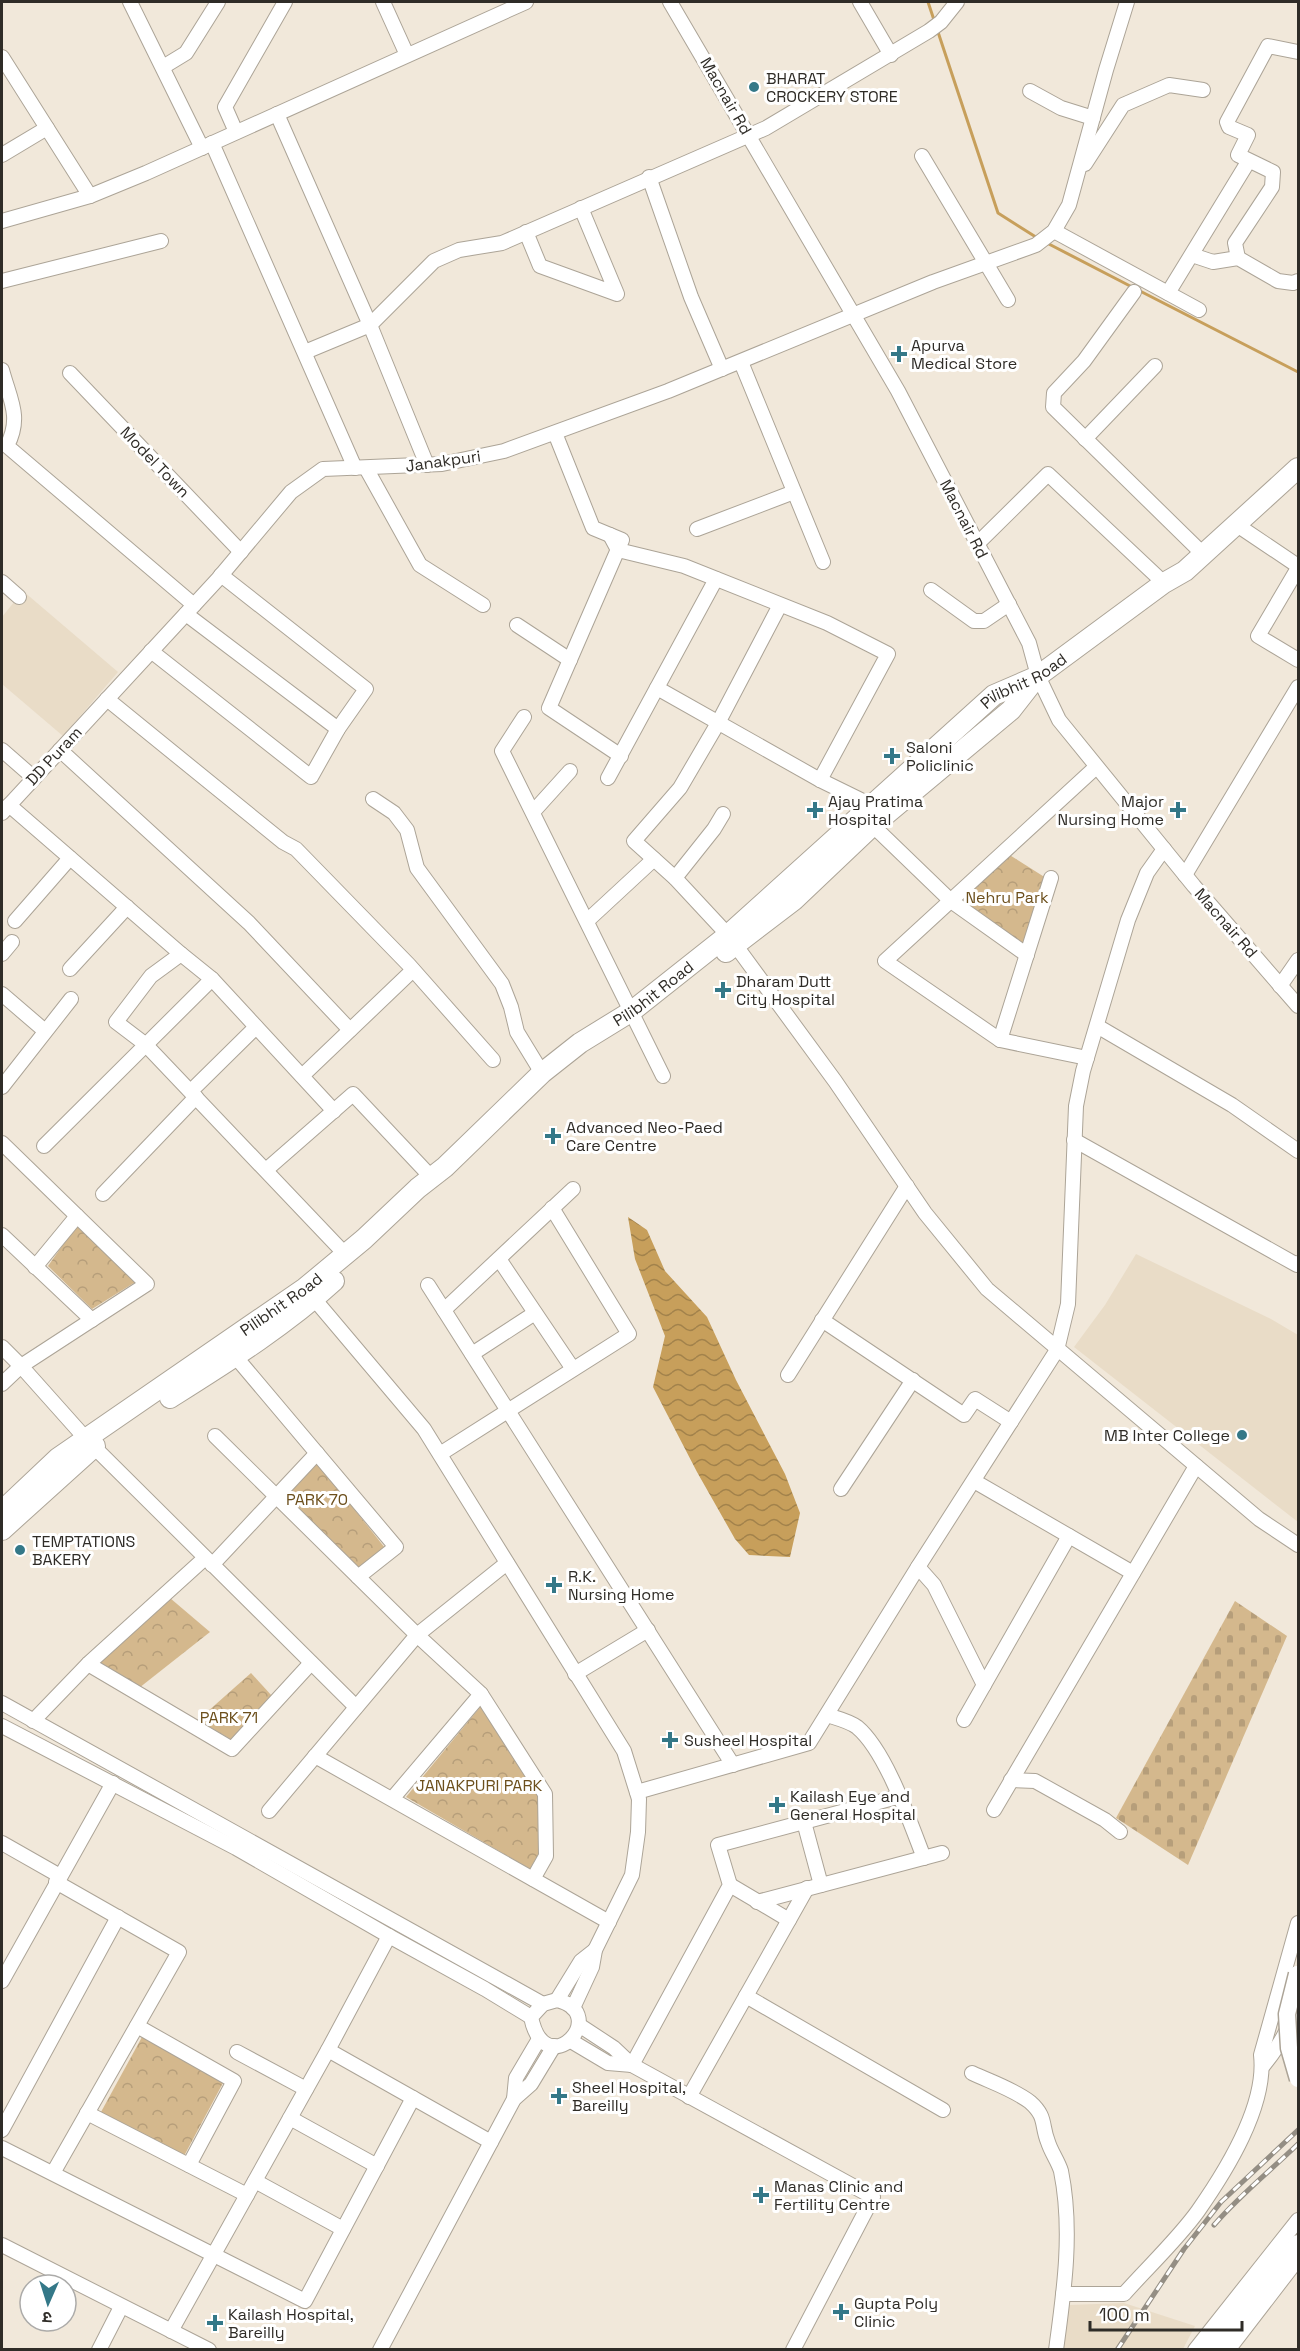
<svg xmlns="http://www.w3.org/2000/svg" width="1300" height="2351" font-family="'Space Grotesk','Noto Sans Devanagari',sans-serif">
<defs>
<pattern id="cemetery-stones" width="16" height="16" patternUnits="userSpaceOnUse" patternTransform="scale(1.5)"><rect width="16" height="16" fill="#d4b88d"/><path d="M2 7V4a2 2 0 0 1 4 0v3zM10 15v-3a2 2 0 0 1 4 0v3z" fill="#b69e7a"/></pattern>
<pattern id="park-crowns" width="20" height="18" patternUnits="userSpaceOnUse" patternTransform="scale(1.5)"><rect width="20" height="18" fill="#d4b88d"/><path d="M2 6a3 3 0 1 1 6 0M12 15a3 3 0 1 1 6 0" fill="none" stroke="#b69e7a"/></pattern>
<pattern id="water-waves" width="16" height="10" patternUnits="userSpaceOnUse" patternTransform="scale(1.5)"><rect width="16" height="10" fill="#c79f5b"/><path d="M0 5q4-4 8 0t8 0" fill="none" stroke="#a2824b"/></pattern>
</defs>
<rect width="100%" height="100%" fill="#f1e8da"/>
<!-- built -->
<g fill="#e9dcc7">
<path d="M23,591L118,672L63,736L2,684V617Z"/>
<path d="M1136,1254L1271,1319L1298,1335V1522L1074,1347L1105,1305Z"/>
<path d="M1124,2303L1195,2326L1183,2349H1063L1069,2305Z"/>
</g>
<!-- cemetery -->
<path fill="url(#cemetery-stones)" d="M1235,1601L1287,1636L1188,1865L1116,1818Z"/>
<!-- park -->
<g fill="url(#park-crowns)">
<path d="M1008,854L1046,878L1024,947L955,901Z"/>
<path d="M79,1222L137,1281L92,1309L48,1266Z"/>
<path d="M317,1462L385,1548L359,1572L282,1495Z"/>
<path d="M170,1598L210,1632L139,1688L98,1663Z"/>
<path d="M251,1673L272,1696L232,1740L198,1720Z"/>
<path d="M481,1706L534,1785L540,1803V1851L530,1869L406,1797Z"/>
<path d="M142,2037L224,2081L184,2156L101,2112Z"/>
</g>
<!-- water -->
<path fill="url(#water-waves)" d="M628,1217L647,1230L665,1271L707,1317L736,1380L785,1474L800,1513L790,1557L749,1555L735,1539L697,1472L653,1387L665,1336L635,1259Z"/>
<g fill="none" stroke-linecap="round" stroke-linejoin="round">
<!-- stream -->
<g stroke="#c79f5b" stroke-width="3">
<path d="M928,2L935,23"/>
<path d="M937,29L998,213L1039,239"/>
<path d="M1045,242L1132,287"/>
<path d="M1138,290L1298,372"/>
</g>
<defs>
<g id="minor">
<path d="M130,2L202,148"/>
<path d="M383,2L407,55"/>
<path d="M670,2L898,391L1029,643L1038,676L1059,720L1194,886L1298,1006"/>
<path d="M860,2L891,55"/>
<path d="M2,57L90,196"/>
<path d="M163,67L186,53L218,2"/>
<path d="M1030,91L1061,108L1093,118"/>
<path d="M277,114L370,325L427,465"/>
<path d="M236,132L225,107L285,2"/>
<path d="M212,143L355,468"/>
<path d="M2,155L47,128"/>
<path d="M922,156L1008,300"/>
<path d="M1085,164L1123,105L1169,85L1203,90"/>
<path d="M649,177L691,297L722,369"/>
<path d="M2,221L90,196L146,173L526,2"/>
<path d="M1054,231L1199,310"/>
<path d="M526,232L540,266L617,294L581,208"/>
<path d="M1192,255L1213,262L1238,258L1278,281L1293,283L1298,281"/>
<path d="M1238,258L1235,243L1272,187L1273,172L1238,155L1248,135L1229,127L1227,122L1268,46L1298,52"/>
<path d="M2,281L161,241"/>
<path d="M1134,292L1084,361L1054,393L1053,407L1204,555"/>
<path d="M1168,293L1248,162"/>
<path d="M305,352L370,325L434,261L459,250L502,243L766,128L929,31L941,22L957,2"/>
<path d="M741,362L823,562"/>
<path d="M2,370C10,400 22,417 7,446L194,605"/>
<path d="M70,373L241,552"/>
<path d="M555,433L593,528L622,540L549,708L621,756"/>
<path d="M1085,439L1155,366"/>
<path d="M366,468L420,565L483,605"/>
<path d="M1237,525L1298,566"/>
<path d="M697,529L794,492"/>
<path d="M610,535L618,550L684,566L827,623L888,654L820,780"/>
<path d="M977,544L1048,474L1164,583"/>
<path d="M1298,568L1258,636L1298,660"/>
<path d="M2,582L19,597"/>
<path d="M931,590L974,621H984L1009,604"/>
<path d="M780,605L718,723L680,788L634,841L675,878L728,935L835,1081L925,1213L987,1289L1259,1519L1298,1545"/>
<path d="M186,614L338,729"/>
<path d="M517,625L570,660"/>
<path d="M151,651L311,777L338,729L366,689L221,575"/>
<path d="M657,688L820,780L873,806"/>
<path d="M107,699L283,842L296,849L409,965L493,1060"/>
<path d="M524,717L502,751L663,1076"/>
<path d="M2,750L34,778"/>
<path d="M60,750L249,923L350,1030"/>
<path d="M608,778L716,579"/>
<path d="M373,799L394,813L407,830L417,868L502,984L511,1007L517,1032L542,1073"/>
<path d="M9,805L181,954"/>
<path d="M533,812L570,771"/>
<path d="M2,813L218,579L291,492L323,469L442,464L504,451L668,391L933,282L1036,245L1054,231L1069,205L1106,70L1127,2"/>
<path d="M866,819L951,901L1027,955"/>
<path d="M1185,875L1298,687"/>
<path d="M675,878L714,829L723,814"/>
<path d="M15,921L70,858"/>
<path d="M587,921L654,859"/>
<path d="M2,954L12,942"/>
<path d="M70,969L127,907"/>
<path d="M1280,986L1298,960"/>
<path d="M2,994L45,1031"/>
<path d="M1097,1026L1232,1105L1298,1151"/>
<path d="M1000,1040L1051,878"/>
<path d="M1087,1058L1000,1040L885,961L1095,768"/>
<path d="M302,1076L413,970"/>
<path d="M2,1087L71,999"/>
<path d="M191,1091L256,1027"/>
<path d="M334,1111L212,979L181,954L151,976L116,1022L145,1044L345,1254"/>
<path d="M1074,1140L1297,1265L1298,1263"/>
<path d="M2,1143L147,1284L21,1366L2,1384"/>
<path d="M44,1146L212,979"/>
<path d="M266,1170L353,1094L432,1178"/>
<path d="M103,1194L196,1097"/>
<path d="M2,1235L92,1320"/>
<path d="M499,1259L573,1369"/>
<path d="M35,1267L77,1216"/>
<path d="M428,1285L733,1765"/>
<path d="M310,1294L424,1429L624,1751L639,1799L638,1832L632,1875L595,1950L592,1967L573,2008"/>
<path d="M444,1310L573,1189"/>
<path d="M822,1320L964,1415L975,1399L1011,1422"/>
<path d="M2,1347L21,1366L87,1440L356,1707"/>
<path d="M229,1349L396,1547L358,1577"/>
<path d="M472,1354L535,1313"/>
<path d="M788,1375L907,1186"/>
<path d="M215,1436L417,1635L481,1694L545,1794L546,1856L533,1879"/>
<path d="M440,1454L629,1334L552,1208"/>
<path d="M974,1481L1133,1573"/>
<path d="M841,1489L913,1380"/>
<path d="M212,1565L317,1453"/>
<path d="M918,1567L934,1585L984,1685"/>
<path d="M88,1664L232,1749L311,1663"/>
<path d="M575,1674L648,1630"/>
<path d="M2,1703L543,2004"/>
<path d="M827,1715C836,1718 849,1721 857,1727C886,1751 910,1822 924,1858"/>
<path d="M964,1720L1069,1536"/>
<path d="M33,1721L88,1664L205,1558"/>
<path d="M2,1726L236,1848L389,1936L485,1989L531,2017"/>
<path d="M315,1756L609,1922"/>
<path d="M1011,1780L1035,1781L1105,1820L1120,1832"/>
<path d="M637,1792L809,1743L918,1567L1057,1350L1068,1304L1076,1106L1083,1071L1128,920L1147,873L1164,849"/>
<path d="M392,1799L481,1694"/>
<path d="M994,1810L1196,1466"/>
<path d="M269,1811L417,1635L507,1563"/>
<path d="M804,1822L821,1885"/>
<path d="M2,1843L60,1876"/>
<path d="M730,1885L789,1920"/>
<path d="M757,1902L942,1853"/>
<path d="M2,1981L113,1783"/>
<path d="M746,1996L943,2110"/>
<path d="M557,2000C613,2014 545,2086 531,2017L543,2004Z"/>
<path d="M557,2000L581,1961L595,1950"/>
<path d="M579,2025L614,2048L632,2065L873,2197L793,2350"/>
<path d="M137,2026L234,2081L189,2165"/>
<path d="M571,2041L608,2063L632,2065"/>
<path d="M328,2050L491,2142"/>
<path d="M237,2052L306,2089"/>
<path d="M632,2065L730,1885L718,1845L901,1796"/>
<path d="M1262,2067C1278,2048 1291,2027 1298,2002"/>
<path d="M972,2073C991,2082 1013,2089 1030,2102C1047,2117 1041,2125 1048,2142C1051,2152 1058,2161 1061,2171C1073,2230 1064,2292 1056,2350"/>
<path d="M689,2097L807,1888"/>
<path d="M514,2099L516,2078L539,2039"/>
<path d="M87,2113L247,2195"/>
<path d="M290,2118L377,2166"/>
<path d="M2,2130L118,1917"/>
<path d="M2,2148L305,2301L413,2098"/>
<path d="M53,2173L179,1952L56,1882"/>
<path d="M255,2181L343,2229"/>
<path d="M2,2245L209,2350"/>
<path d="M1063,2294H1124C1147,2268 1178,2239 1198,2211C1226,2171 1267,2106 1261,2055L1298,1923"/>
<path d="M171,2331L328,2050L389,1936"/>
<path d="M99,2350L121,2307"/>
<path d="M380,2350L514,2099L531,2084L554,2046"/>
<path d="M1195,2350L1298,2220"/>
<path d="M1228,2350L1298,2259"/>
</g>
<path id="major" d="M1212,2350L1298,2243"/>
<g id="highway">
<path d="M726,952L794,900L872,826L1011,710L1036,678"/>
<path d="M170,1398C227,1362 285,1326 334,1281"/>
<path id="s1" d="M2,1511L58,1458L305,1288L364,1239L418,1188L445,1167L542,1073L580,1043L632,1011L728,935L994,695L1038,676L1164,583L1185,571L1298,468"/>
<path d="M2,1530L95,1446"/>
</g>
</defs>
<!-- minor casing -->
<use href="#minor" stroke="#aca497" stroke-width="16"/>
<!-- major casing -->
<use href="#major" stroke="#aca497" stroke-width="19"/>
<!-- highway casing -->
<use href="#highway" stroke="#aca497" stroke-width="22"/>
<!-- minor -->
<use href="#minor" stroke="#fff" stroke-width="14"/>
<!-- major -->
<use href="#major" stroke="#fff" stroke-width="16"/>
<!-- highway -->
<use href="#highway" stroke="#fff" stroke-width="20"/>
<defs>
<g id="rail">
<path d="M1214,2225C1240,2195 1270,2171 1298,2144"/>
<path d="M1117,2350L1184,2249L1221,2202L1298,2130"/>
</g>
</defs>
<!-- rail casing -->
<use href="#rail" stroke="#948e84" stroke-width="5"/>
<!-- rail -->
<use href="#rail" stroke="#fff" stroke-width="3" stroke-dasharray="9" stroke-linecap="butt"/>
<defs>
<path id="major-bridge" d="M1297,1974L1287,2014L1289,2048L1298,2079"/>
</defs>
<!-- major-bridge casing -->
<use href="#major-bridge" stroke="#aca497" stroke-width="19" stroke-linecap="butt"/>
<!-- major-bridge -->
<use href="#major-bridge" stroke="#fff" stroke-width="16"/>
</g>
<!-- markers -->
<g fill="#347888" stroke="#fff" stroke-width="2">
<circle cx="754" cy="87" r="6"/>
<path d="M896 345h6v6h6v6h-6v6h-6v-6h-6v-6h6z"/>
<path d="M889 747h6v6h6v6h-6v6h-6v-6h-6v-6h6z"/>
<path d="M812 801h6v6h6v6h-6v6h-6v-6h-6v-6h6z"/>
<path d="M1175 801h6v6h6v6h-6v6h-6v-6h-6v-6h6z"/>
<path d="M720 981h6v6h6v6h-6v6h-6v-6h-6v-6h6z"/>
<path d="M550 1127h6v6h6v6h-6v6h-6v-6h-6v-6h6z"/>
<circle cx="1242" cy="1435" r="6"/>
<circle cx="20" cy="1550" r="6"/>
<path d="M551 1576h6v6h6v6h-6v6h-6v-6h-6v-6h6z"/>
<path d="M667 1731h6v6h6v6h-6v6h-6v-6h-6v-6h6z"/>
<path d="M774 1796h6v6h6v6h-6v6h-6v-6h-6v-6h6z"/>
<path d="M556 2087h6v6h6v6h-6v6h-6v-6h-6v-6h6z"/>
<path d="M758 2186h6v6h6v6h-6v6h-6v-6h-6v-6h6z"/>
<path d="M838 2303h6v6h6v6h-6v6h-6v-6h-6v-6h6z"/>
<path d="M212 2314h6v6h6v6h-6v6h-6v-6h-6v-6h6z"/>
</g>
<g text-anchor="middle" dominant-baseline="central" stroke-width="6" stroke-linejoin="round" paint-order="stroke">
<!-- poi labels -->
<g font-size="16" fill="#2f2c27" stroke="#fff" text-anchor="start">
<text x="766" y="78">BHARAT<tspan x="766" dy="18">CROCKERY STORE</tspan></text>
<text x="911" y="345">Apurva<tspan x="911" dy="18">Medical Store</tspan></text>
<text x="906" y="747">Saloni<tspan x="906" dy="18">Policlinic</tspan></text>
<text x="828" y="801">Ajay Pratima<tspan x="828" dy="18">Hospital</tspan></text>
<text x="1164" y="801" text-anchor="end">Major<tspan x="1164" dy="18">Nursing Home</tspan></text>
<text x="736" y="981">Dharam Dutt<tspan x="736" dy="18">City Hospital</tspan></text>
<text x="566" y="1127">Advanced Neo-Paed<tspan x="566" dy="18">Care Centre</tspan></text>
<text x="1230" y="1435" text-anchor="end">MB Inter College</text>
<text x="32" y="1541">TEMPTATIONS<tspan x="32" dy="18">BAKERY</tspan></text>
<text x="568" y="1576">R.K.<tspan x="568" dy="18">Nursing Home</tspan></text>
<text x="684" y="1740">Susheel Hospital</text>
<text x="790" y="1796">Kailash Eye and<tspan x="790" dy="18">General Hospital</tspan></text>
<text x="572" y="2087">Sheel Hospital,<tspan x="572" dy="18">Bareilly</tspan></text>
<text x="774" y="2186">Manas Clinic and<tspan x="774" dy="18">Fertility Centre</tspan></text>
<text x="854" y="2303">Gupta Poly<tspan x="854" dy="18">Clinic</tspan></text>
<text x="228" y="2314">Kailash Hospital,<tspan x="228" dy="18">Bareilly</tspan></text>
</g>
<!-- street labels -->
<g font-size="16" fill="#2f2c27" stroke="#fff">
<text transform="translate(726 96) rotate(60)">Macnair Rd</text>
<text transform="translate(443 461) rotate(-8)">Janakpuri</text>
<text transform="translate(155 462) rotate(46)">Model Town</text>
<text transform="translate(964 519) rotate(63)">Macnair Rd</text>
<text stroke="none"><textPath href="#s1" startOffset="1320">Pilibhit Road</textPath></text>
<text transform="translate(54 756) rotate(-47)">DD Puram</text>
<text transform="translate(1226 923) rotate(49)">Macnair Rd</text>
<text stroke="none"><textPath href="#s1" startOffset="834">Pilibhit Road</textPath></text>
<text stroke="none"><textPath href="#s1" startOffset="348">Pilibhit Road</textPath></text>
</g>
<!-- park labels -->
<g font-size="16" fill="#6c4f1c" stroke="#fff">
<text x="1007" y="897">Nehru Park</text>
<text x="317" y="1499">PARK 70</text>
<text x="229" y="1717">PARK 71</text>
<text x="479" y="1785">JANAKPURI PARK</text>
</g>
</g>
<!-- border -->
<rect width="1300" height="2351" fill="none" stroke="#2f2c27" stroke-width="6"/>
<!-- north arrow -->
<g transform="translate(48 2303) rotate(183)"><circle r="28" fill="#ffffff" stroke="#acaba9" stroke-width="1.5"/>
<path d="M0-4.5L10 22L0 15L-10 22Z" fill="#347888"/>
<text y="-9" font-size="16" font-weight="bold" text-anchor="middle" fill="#2f2c27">उ</text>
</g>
<!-- scale -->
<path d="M1090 2321v9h152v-9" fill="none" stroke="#2f2c27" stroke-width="3"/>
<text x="1099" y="2321" font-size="18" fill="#2f2c27" stroke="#ffffff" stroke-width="4.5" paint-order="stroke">100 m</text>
</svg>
